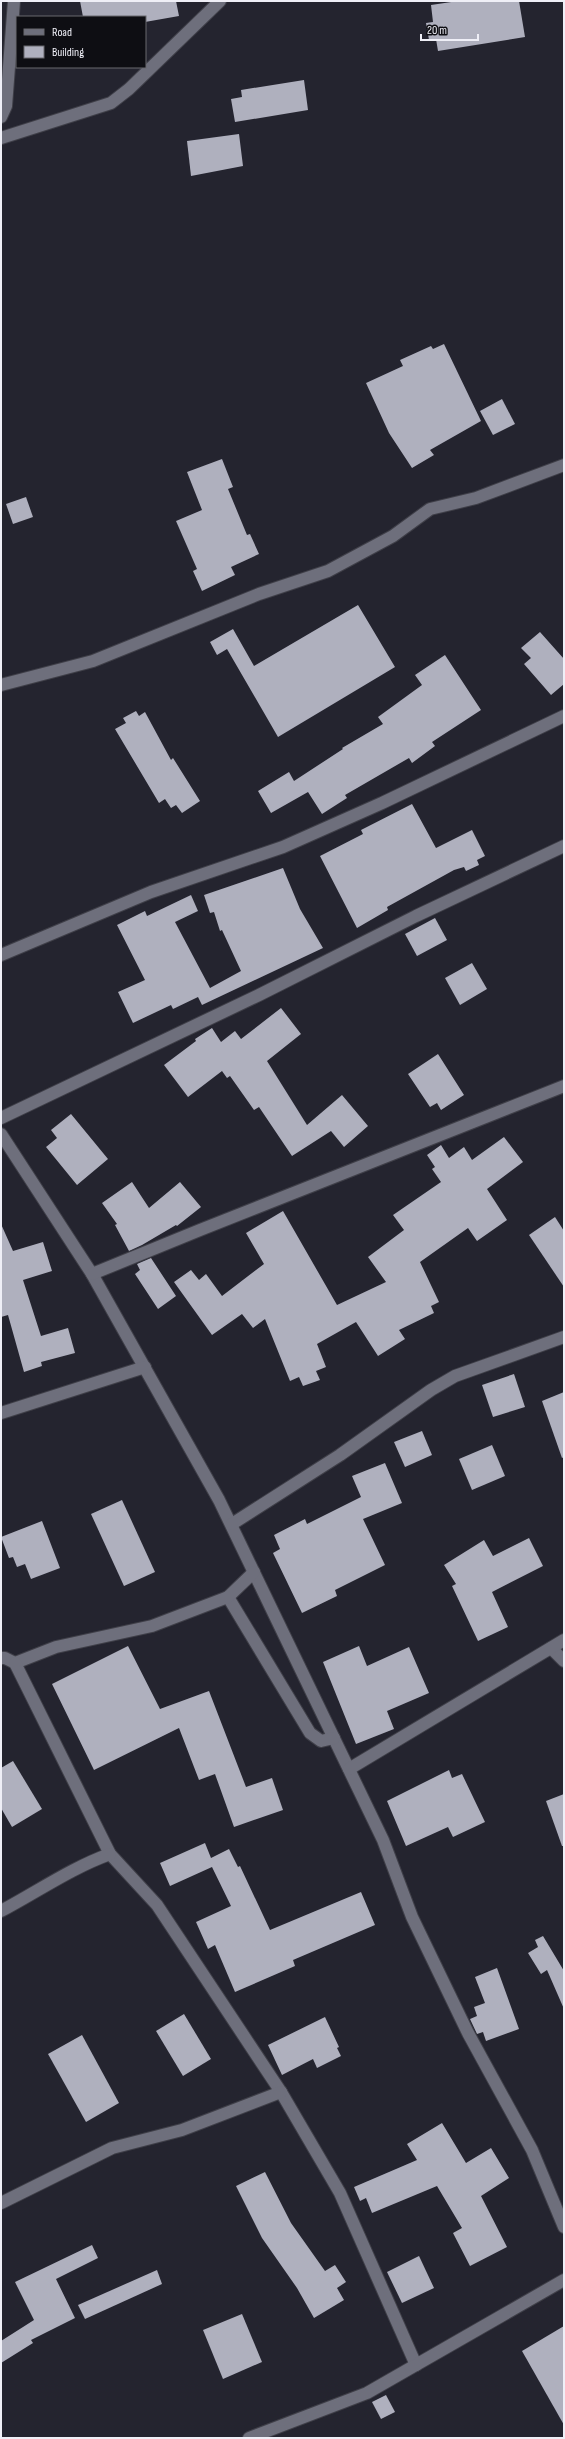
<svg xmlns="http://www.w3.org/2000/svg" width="565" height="2439" font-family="'Sofia Sans Condensed',sans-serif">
<rect width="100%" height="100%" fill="#24242f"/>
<!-- building -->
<g fill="#afb0be">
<path d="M80,1H176L179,16L145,22V17H83Z"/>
<path d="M458,1H519L525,37L438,51L436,39L429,40L426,23L433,22L431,5Z"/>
<path d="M304,80L308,110L235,122L231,99L242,97L241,90Z"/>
<path d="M239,134L243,166L191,176L187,141Z"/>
<path d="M444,344L481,421L430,450L434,455L412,468L389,433L366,383L403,366L400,360L431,346L433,349Z"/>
<path d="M502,399L515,424L493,435L480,411Z"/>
<path d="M222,459L233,487L228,489L247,535L250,534L259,554L231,567L235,575L202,591L193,571L197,569L176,521L202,510L187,472Z"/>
<path d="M26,497L33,517L13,524L6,504Z"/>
<path d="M358,605L395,667L278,737L227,649L217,655L210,642L233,629L254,666Z"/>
<path d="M540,632L564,659V684L551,695L524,664L531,658L521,648Z"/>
<path d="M445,655L481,710L432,742L435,746L412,763L409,758L345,795L347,798L322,814L308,792L271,813L258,791L289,772L294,781L343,749L342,748L383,724L378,717L422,685L415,675Z"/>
<path d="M136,711L139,716L145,712L171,760L173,758L200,801L182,813L176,805L171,808L165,799L159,803L115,729L126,723L123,718Z"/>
<path d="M412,804L436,848L472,830L485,856L477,860L479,865L466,871L464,867L454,870L387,907L388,910L357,928L320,856L363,834L361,830Z"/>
<path d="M283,868L300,909L323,948L202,1005L198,997L173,1009L171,1005L133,1023L118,992L145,980L117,925L145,911L147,916L191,895L198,911L175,922L210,988L241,971L222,930L220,931L214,912L210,913L204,895Z"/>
<path d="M435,918L447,940L417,956L405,934Z"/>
<path d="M472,963L487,989L460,1005L445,978Z"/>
<path d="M281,1008L301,1034L267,1061L307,1125L342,1095L368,1126L344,1147L331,1131L292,1156L259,1107L254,1110L230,1076L227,1078L222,1071L188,1097L164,1065L196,1041L195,1039L212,1028L221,1042L235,1031L241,1039Z"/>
<path d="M438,1054L464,1095L441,1110L437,1103L430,1107L408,1074Z"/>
<path d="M71,1114L108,1159L77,1185L46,1147L57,1138L51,1130Z"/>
<path d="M504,1137L523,1162L487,1189L507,1220L477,1241L468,1228L420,1262L439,1302L431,1306L434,1313L399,1330L405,1339L378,1356L356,1322L317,1344L326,1367L316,1371L320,1380L303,1386L299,1377L290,1381L265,1319L253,1328L242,1314L212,1335L174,1282L191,1270L199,1280L206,1274L222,1296L264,1264L246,1233L283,1211L337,1305L386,1282L368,1257L404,1230L393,1215L441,1182L432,1169L435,1167L427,1155L441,1145L449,1158L464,1147L472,1160Z"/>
<path d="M132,1182L149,1208L180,1182L201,1207L177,1226L176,1225L142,1245L129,1251L115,1225L117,1224L102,1203Z"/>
<path d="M555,1217L564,1231V1287L529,1235Z"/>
<path d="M1,1224L13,1251L43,1242L52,1271L23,1280L41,1336L68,1328L75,1353L41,1362L42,1366L24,1372L8,1315L1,1317Z"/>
<path d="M151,1258L176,1296L158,1309L135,1274L140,1270L137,1264Z"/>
<path d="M514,1374L525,1407L493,1417L482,1385Z"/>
<path d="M564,1392V1457L562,1458L542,1401Z"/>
<path d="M422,1431L432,1455L405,1467L394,1442Z"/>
<path d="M492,1445L505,1476L472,1490L459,1459Z"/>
<path d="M385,1463L402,1503L363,1519L385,1565L335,1590L337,1596L302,1613L273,1553L280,1549L274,1535L305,1519L307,1524L361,1497L352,1476Z"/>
<path d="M122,1500L155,1572L124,1586L91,1514Z"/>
<path d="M42,1521L60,1568L31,1579L25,1564L17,1567L13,1557L9,1558L1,1537Z"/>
<path d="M529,1538L543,1566L492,1592L508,1627L478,1641L452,1586L456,1584L444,1565L484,1540L493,1556Z"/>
<path d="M128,1646L160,1709L209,1691L246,1787L272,1778L283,1810L234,1827L215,1774L199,1780L179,1728L94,1770L52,1684Z"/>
<path d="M359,1646L367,1666L409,1647L429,1693L387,1711L394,1729L356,1744L323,1662Z"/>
<path d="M13,1761L42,1809L12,1827L1,1808V1768Z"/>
<path d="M449,1770L452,1778L462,1774L485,1822L453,1837L448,1827L406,1846L387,1801Z"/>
<path d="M564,1794V1846H562L546,1801Z"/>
<path d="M205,1843L211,1858L229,1849L238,1867L240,1866L270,1930L361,1892L375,1925L293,1960L295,1966L235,1992L215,1945L208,1949L196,1922L231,1906L212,1867L170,1886L160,1863Z"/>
<path d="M543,1936L564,1971V2009L547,1970L541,1974L528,1953L538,1947L535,1940Z"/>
<path d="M497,1968L519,2029L486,2041L483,2032L477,2034L470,2019L477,2016L474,2007L485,2003L475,1977Z"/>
<path d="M184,2014L211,2059L183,2076L156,2031Z"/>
<path d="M325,2017L339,2047L337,2048L341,2056L317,2068L313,2059L282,2075L268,2045Z"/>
<path d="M82,2035L119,2103L86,2122L48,2054Z"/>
<path d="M442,2123L466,2163L491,2148L509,2178L481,2196L507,2247L470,2266L453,2233L462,2228L437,2186L372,2213L366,2198L360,2201L354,2187L417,2160L407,2144Z"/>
<path d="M265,2172L291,2223L325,2271L335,2265L346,2282L337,2288L344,2300L314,2318L297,2288L262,2238L236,2186Z"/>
<path d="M92,2245L98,2258L56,2279L75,2318L31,2340L33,2343L1,2363V2341L34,2320L15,2282Z"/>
<path d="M419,2256L434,2288L402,2303L387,2272Z"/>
<path d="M157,2270L162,2284L85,2319L78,2305Z"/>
<path d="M242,2314L262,2362L223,2379L203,2330Z"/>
<path d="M564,2326V2425L522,2351Z"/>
<path d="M386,2395L395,2412L381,2419L372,2402Z"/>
</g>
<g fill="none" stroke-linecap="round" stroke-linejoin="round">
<defs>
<g id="street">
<path d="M1,117L6,106L14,1"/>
<path d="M1,138L111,103L129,89L220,1"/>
<path d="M1,685L93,661L259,594L328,571L393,536L430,509L476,498L564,465"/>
<path d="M1,955L151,892L283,847L382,803L564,716"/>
<path d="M1,1118L259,995L416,916L564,846"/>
<path d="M1,1134L92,1274L219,1500L383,1840L412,1917L468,2033L532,2150L564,2227"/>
<path d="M92,1274L200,1230L564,1086"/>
<path d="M1,1413L145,1367"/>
<path d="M232,1524L340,1455L431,1390L455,1376L564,1337"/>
<path d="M228,1597L310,1733L321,1741L334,1738"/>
<path d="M551,1648L564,1661"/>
<path d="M1,1658H5L15,1663L56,1647L152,1626L228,1597L254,1572"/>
<path d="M15,1663L110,1854L157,1905L281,2092L340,2193L416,2365"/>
<path d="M349,1769L564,1640"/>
<path d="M1,1911C37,1892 71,1868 110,1854"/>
<path d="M1,2203L112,2148L182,2130L281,2092"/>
<path d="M249,2438L367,2393L564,2280"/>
</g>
</defs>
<!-- street casing -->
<use href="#street" stroke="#3f3f48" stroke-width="14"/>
<!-- street -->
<use href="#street" stroke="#6e6f7c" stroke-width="12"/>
</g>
<!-- border -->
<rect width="565" height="2439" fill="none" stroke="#efeff7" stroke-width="4"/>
<!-- legend -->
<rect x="16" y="16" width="130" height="52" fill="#0e0e13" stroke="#68686e"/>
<rect x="24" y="29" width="20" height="6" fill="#6e6f7c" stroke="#68686e"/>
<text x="52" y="36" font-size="12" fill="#efeff7">Road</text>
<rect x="24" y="46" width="20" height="12" fill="#afb0be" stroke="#68686e"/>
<text x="52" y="56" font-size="12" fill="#efeff7">Building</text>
<!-- scale -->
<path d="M421 34v6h57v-6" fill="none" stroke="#efeff7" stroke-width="2"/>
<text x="427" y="34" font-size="12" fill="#efeff7" stroke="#0e0e13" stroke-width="3" paint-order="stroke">20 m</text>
</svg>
